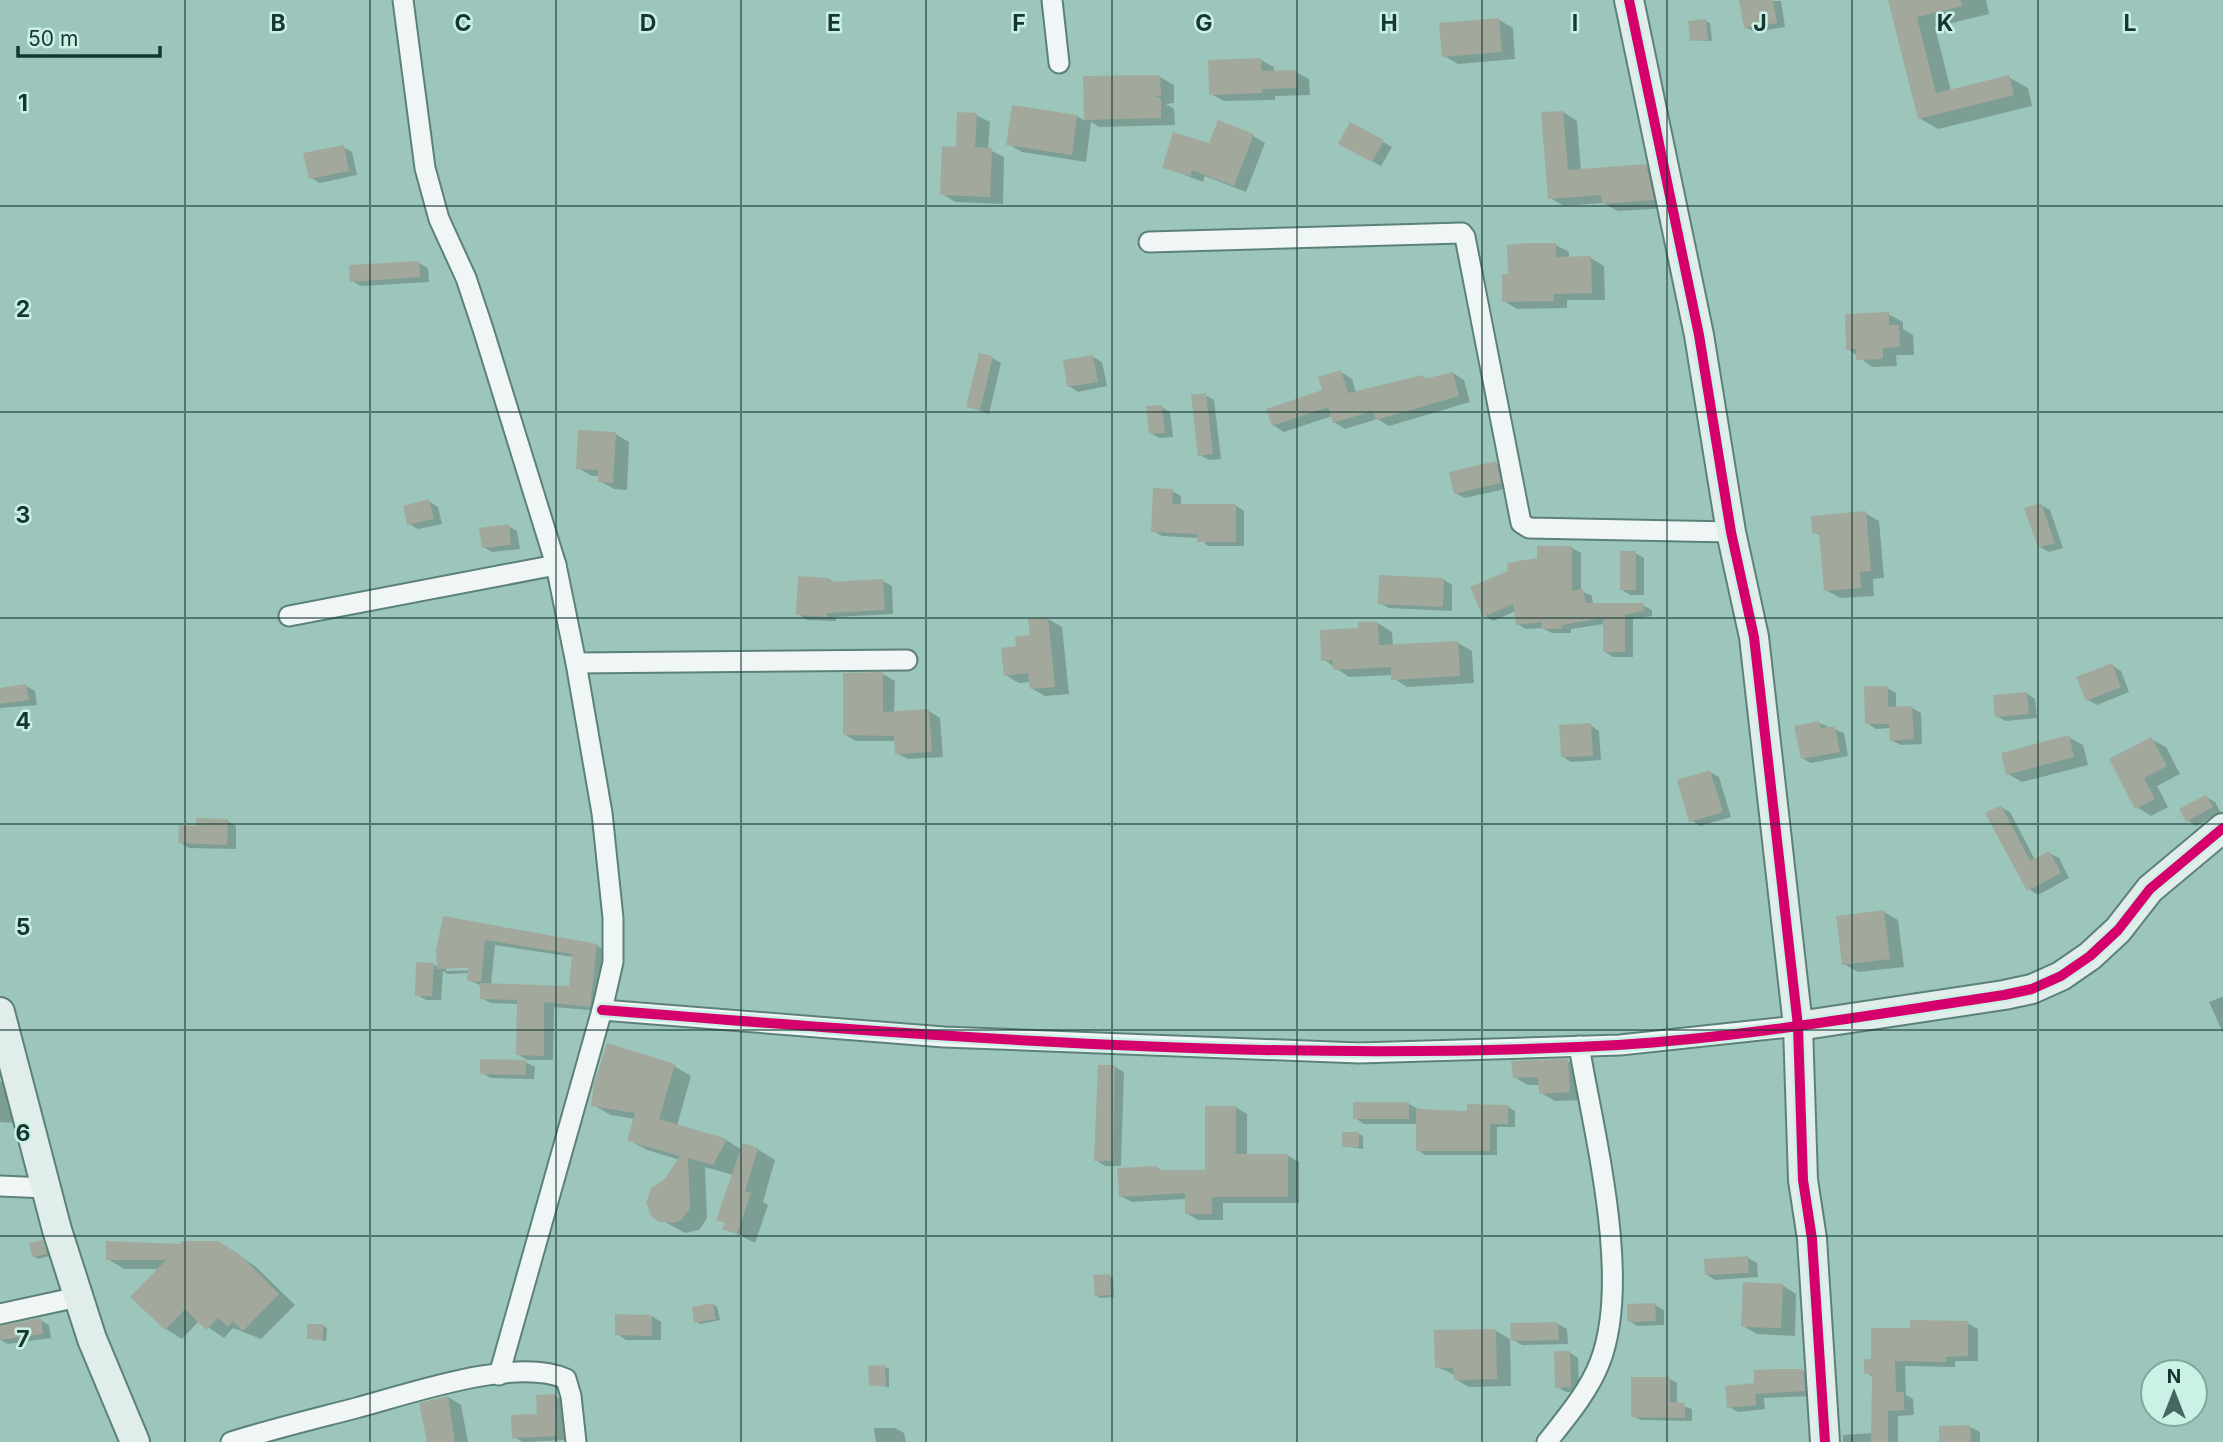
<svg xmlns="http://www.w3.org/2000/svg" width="2223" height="1442" font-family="Inter,sans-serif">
<rect width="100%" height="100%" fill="#9cc6bb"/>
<!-- shadow -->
<g fill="#0003" fill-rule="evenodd">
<path d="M1746,0L1781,1L1785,27L1755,32L1745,27Z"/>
<path d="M1890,0H1986L1989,14L1935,27L1951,91L2008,77L2028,88L2032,106L1938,129L1919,118Z"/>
<path d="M1499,20L1513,28L1515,59L1458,64L1444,56Z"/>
<path d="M1706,21L1710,23L1712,41L1691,40Z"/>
<path d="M1261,60L1274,67V72H1296L1309,79L1310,95L1275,96V100L1224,101L1211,94Z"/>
<path d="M1160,77L1174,85V103L1166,104L1174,109L1175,125L1099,127L1091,122L1086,162L1022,152L1008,144L1077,116L1085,121V78Z"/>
<path d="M1563,112L1577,121L1581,171L1646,166L1660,174L1667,208L1618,211L1603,203L1564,206L1550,198Z"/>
<path d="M976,115L990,122L988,149L1004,157L1003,204L955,202L942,194L958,148Z"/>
<path d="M1351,124L1392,147L1381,166L1340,143Z"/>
<path d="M1253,136L1265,143L1246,192L1205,176L1203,182L1164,167L1210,145Z"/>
<path d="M343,147L352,152L357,175L320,183L311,178Z"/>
<path d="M1556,245L1569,252V258H1591L1604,266L1605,300H1567V308L1517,309L1504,301L1510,276Z"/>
<path d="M419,263L428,268L429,282L361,286L352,281Z"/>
<path d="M1888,314L1903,322V329L1913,335L1914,355H1896L1897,366L1872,367L1848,349Z"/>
<path d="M1093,357L1102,362L1107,386L1078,392L1069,386Z"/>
<path d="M992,358L1001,363L989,414L968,406Z"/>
<path d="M1341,372L1352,379L1356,393L1422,377L1428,380L1453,373L1464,380L1470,402L1389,426L1377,419L1345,429L1334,422L1332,416L1284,432L1273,425L1325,391Z"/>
<path d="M1205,395L1214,400L1221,459L1209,460L1200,455Z"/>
<path d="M1161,407L1170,412L1173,437L1159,438L1150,433Z"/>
<path d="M615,434L629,442L627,490L614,489L600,481V476H592L578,468Z"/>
<path d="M1495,463L1504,468L1509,488L1465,498L1455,493Z"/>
<path d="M1172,491L1181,496V505H1235L1244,511V546H1208L1199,538L1162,536L1153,531Z"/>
<path d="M428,501L438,507L442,524L418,529L409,524Z"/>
<path d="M2041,505L2050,510L2063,548L2049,552L2040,547Z"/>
<path d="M1865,513L1879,521L1884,578L1873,579L1874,596L1840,598L1826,590L1822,537L1814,532Z"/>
<path d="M508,526L517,531L520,549L492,552L483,547Z"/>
<path d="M1572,548L1581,553V591L1592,596L1593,605H1642L1652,610V616L1633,619V657H1613L1604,651V624L1571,629V633H1552L1542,628L1526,629L1517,624L1516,611L1493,621L1484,615L1539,560Z"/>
<path d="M1635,553L1644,558V595H1630L1621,589Z"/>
<path d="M829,579L836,584L883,581L892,586L893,614L836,617V621L807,620L798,614Z"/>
<path d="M1443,579L1452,585V611L1389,608L1380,603Z"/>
<path d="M1048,619L1062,627L1069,694L1045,696L1031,688V682L1019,683L1005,675L1018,648Z"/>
<path d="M1378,623L1392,632L1393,647L1458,643L1472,651L1474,683L1407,687L1393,678V675L1349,677L1323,659L1360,630Z"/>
<path d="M2111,665L2121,671L2129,692L2097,705L2088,700Z"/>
<path d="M883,674L895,681L894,713L929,711L940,718L943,757L908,759L896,753V741H856L844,734Z"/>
<path d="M26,686L35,691L37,705L0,708V689Z"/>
<path d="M1887,688L1896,693V709L1912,708L1921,713L1922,744L1901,745L1891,740V728L1876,729L1867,723Z"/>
<path d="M2026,693L2035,699L2037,718L2006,721L1996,716Z"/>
<path d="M1819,723L1844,733L1848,756L1811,763L1802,758Z"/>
<path d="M1590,725L1599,731L1601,760L1571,762L1562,756Z"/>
<path d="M2068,737L2083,745L2088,765L2022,782L2008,774Z"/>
<path d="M2151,739L2166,747L2180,774L2157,786L2168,807L2151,816L2137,807Z"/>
<path d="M1710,772L1719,777L1731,817L1700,826L1691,820Z"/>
<path d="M2206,797L2215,802L2221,813L2196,826L2187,820Z"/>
<path d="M2001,807L2010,812L2035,860L2049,853L2059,858L2069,878L2038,895L2029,889Z"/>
<path d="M227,821L236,826V849L189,848L180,842L198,828Z"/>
<path d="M1884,912L1898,920L1904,967L1858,972L1844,964Z"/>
<path d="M444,918L596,945L606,951L600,1011L554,1007L553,1060H527L517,1054L519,1004L491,1003L481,998L482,986L469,980L470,973L448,974L443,971L441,1000H426L417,995L434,965L438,967ZM495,945L573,957L570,987L491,985ZM477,966V970L446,971V967Z"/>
<path d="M2222,997H2223V1033L2209,1002Z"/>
<path d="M1568,1061L1582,1069L1584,1100L1555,1101L1541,1093L1540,1085H1528L1514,1077Z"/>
<path d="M525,1062L535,1067L534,1079L491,1078L482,1073Z"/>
<path d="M674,1066L691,1076L677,1126L726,1140L742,1150L757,1149L775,1160L763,1202L768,1205L755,1243L725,1228L726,1224L718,1219L733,1175L705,1167L707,1218L699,1230L685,1233L654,1216L666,1180L680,1160L647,1150L629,1140L635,1119L611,1115L593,1105Z"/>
<path d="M1115,1067L1124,1072L1121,1166H1105L1096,1160Z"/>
<path d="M0,1081L9,1087L13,1102V1123L0,1122Z"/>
<path d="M1409,1104L1418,1109L1469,1112L1508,1107L1515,1111V1127H1497V1155H1425L1418,1150V1124H1364L1355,1118Z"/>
<path d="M1235,1107L1247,1114V1155H1287L1299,1162V1203H1223V1220H1198L1186,1213V1199L1132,1202L1120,1196L1157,1168L1165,1172H1207Z"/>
<path d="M1359,1134L1363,1136V1149L1344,1146Z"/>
<path d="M43,1242L50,1256L38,1259L34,1256Z"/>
<path d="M235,1253L255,1266L295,1305L261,1339L233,1328L224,1338L199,1321L182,1339L166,1329L160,1269H124L108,1259Z"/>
<path d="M1748,1258L1757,1263L1758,1277L1715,1280L1706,1274Z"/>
<path d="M1109,1276L1113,1278L1114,1297L1100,1298L1096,1295Z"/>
<path d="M1782,1285L1796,1294L1795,1336L1757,1334L1743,1326Z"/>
<path d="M713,1304L717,1307L720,1320L700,1324L696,1321Z"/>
<path d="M1655,1305L1664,1310V1325L1638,1326L1629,1321Z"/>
<path d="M652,1316L661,1322V1340H626L617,1334Z"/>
<path d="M40,1320L49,1325L51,1338L8,1344L0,1340V1326Z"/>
<path d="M1967,1323L1978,1329V1361H1955V1367L1905,1366L1906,1395L1913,1399L1914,1415L1898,1416V1442H1843V1435L1873,1433L1874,1377L1866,1373L1873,1361L1912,1330Z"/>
<path d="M1558,1324L1567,1329L1568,1344L1522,1345L1513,1340Z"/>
<path d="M323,1326L327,1328L326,1341L308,1338Z"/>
<path d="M1496,1331L1510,1339L1511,1386L1469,1387L1455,1379V1375L1437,1367Z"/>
<path d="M1569,1352L1578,1358L1579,1392H1566L1557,1387Z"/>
<path d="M885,1367L889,1369V1387L871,1385Z"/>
<path d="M1803,1371L1812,1376L1813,1396L1764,1398L1765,1409L1738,1412L1729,1407L1756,1385Z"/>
<path d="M1670,1379L1677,1383V1404L1692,1409V1421L1641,1420L1633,1416Z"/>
<path d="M554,1395L564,1401L566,1440L523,1442L514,1437L539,1415Z"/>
<path d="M448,1397L461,1405L468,1442H413H429Z"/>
<path d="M1970,1427L1980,1432V1442H1941Z"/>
<path d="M874,1428H895L904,1433L906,1442H876Z"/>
</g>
<!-- building -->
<g fill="#a2a99c">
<path d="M1739,0H1773L1777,23L1744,28Z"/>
<path d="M1888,0H1961L1962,6L1917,17L1936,93L2009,75L2014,95L1918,119Z"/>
<path d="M1499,18L1502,52L1442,57L1439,23Z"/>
<path d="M1706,19L1708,40L1690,41L1688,21Z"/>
<path d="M1261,58L1262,71L1296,70L1297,88L1262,89V93L1209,95L1208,60Z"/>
<path d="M1160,75L1161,96H1155L1161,99V118L1084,120L1083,76Z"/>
<path d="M1012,105L1077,115L1072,155L1006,145Z"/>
<path d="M1563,111L1568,170L1646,164L1654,200L1602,204L1601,195L1548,199L1541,112Z"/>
<path d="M957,112L977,113L975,147L992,148L990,197L940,195L942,146L956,147Z"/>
<path d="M1218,120L1254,134L1234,186L1192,170L1191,176L1162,168L1173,132L1209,143Z"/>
<path d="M1350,122L1384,140L1372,162L1338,144Z"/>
<path d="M344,145L349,171L309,179L303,153Z"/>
<path d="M1530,243H1556V257L1591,256L1592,293L1554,294V301L1502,302V274H1508L1507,245Z"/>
<path d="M419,261L420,277L350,282L349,265Z"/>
<path d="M1889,312V325H1899L1900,347L1883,348V359L1856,360V349L1846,350L1845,314Z"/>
<path d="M979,353L993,356L980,410L966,407Z"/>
<path d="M1093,355L1098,382L1067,387L1063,360Z"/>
<path d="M1341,370L1348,393L1422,375L1424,379L1453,372L1459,396L1376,420L1373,411L1333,423L1328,407L1272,426L1266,409L1322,390L1318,377Z"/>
<path d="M1206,393L1213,454L1198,456L1191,395Z"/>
<path d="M1162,405L1165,433L1149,434L1146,406Z"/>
<path d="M578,430L616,432L613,483L598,482V470L576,469Z"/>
<path d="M1496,461L1501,483L1454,494L1449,472Z"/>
<path d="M1153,488L1173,489L1172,504H1236V542H1197V534L1151,532Z"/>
<path d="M429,499L434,519L407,525L403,506Z"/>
<path d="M2041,503L2055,543L2038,548L2024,508Z"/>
<path d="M1866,511L1871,571L1860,572L1861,588L1824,591L1819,533H1812L1811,516Z"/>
<path d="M509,524L511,545L482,548L479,528Z"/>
<path d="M1537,546H1572V591L1583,589L1586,603H1643L1644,611L1625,615V652H1603V618L1562,625V629H1541V622L1516,625L1513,604L1483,617L1470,587L1508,571L1507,563L1537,558Z"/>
<rect x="1620" y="551" width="16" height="39"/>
<path d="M1379,575L1444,578L1443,607L1378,604Z"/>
<path d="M798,576L829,578V582L883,579L885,610L827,613V617L796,615Z"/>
<path d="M1048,617L1055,687L1030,689L1028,673L1004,676L1001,648L1016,646L1015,637L1030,635L1028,619Z"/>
<path d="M1358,622H1378L1379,645L1458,641L1460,676L1391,680V667L1333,670V660L1321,661L1320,630L1358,628Z"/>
<path d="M2112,663L2121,687L2086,701L2076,677Z"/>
<path d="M883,672V712L929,709L932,752L895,754L894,736L843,735V673Z"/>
<path d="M26,684L29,700L0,704V688Z"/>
<path d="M1864,686H1888V707L1912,706L1914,739L1890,741L1889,724H1865Z"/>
<path d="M2027,692L2029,714L1995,717L1993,695Z"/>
<path d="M1819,721L1821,728L1835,726L1840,752L1801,759L1794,726Z"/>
<path d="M1591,723L1593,756L1561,757L1559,725Z"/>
<path d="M2069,735L2074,757L2006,775L2001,753Z"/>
<path d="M2151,737L2167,766L2144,778L2155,799L2135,809L2109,759Z"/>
<path d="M1710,770L1723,812L1689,822L1677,780Z"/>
<path d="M2206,795L2213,807L2186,822L2179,809Z"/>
<path d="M2001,805L2030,861L2049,851L2061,873L2027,891L1985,813Z"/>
<path d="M196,818L228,819L227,845L178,843L179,825L196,826Z"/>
<path d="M1884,910L1890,959L1842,965L1836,916Z"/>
<path d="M443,916L597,944L590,1007L544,1002V1056L516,1055L517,1000L480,999V983L569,986L572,954L485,940L481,982L467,981L468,968L437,969L436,951Z"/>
<path d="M416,962L434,963L432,996H415Z"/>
<path d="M607,1043L675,1064L659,1119L727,1139L713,1165L688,1158L690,1208L681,1220L674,1223L659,1222L652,1217L646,1203L651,1188L665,1179L680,1156L627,1141L635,1113L591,1106L594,1084Z"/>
<path d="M480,1059L526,1060V1075L480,1074Z"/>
<path d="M1568,1059L1570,1092L1539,1094L1538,1077L1513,1078L1511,1061Z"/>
<path d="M1098,1065H1115L1113,1161H1094Z"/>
<rect x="1353" y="1102" width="56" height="17"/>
<path d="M1467,1104L1508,1105V1124H1490V1151H1416V1109L1467,1111Z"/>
<path d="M1205,1106H1236V1154H1288V1197H1212V1214H1185V1193L1119,1197L1117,1168L1157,1166L1158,1170H1205Z"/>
<rect x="1342" y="1132" width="17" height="15"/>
<path d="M743,1143L758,1148L745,1191L751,1193L737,1234L722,1229L725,1223L716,1220Z"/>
<path d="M43,1240L47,1254L32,1257L29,1243Z"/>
<path d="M106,1241L181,1244V1241H218L239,1254L279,1294L243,1331L233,1321L228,1327L218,1318L206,1330L185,1309L165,1330L130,1297L166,1260H106Z"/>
<path d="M1748,1256L1749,1273L1705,1275L1704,1259Z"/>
<path d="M1110,1274L1111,1295L1095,1296L1093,1275Z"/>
<path d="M1743,1282L1783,1284L1781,1328L1741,1327Z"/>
<path d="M713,1303L716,1319L694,1323L692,1307Z"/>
<path d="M1655,1303L1656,1321L1627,1322V1304Z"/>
<path d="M615,1314L652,1315V1336L615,1335Z"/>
<path d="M41,1318L43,1334L0,1340V1326Z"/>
<path d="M1910,1320L1968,1321V1356L1946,1357V1362L1895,1361L1896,1392H1904V1410L1888,1411V1442H1871L1872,1374H1864V1359H1871V1328H1910Z"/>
<path d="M1558,1322L1559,1340L1511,1341L1510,1323Z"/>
<path d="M307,1324H323V1340L307,1339Z"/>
<path d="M1496,1329L1497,1379L1454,1380L1453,1368H1435L1434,1330Z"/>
<path d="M1554,1351H1570L1571,1387L1555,1388Z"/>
<path d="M885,1365L886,1386H869L868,1366Z"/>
<path d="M1777,1369H1803L1805,1391L1755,1394L1756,1405L1727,1408L1725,1386L1754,1383V1370Z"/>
<path d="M1631,1377H1670V1402L1685,1403V1418L1631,1417Z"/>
<path d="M555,1394L557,1436L512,1438L511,1415L537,1414L536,1395Z"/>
<path d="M448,1396L455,1442H427L419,1403Z"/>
<path d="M1970,1425L1971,1442H1939V1426Z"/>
</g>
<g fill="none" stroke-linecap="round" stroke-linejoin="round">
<defs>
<g id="street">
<path d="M403,0L425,168L439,219L466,278L483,329L556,565L576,663L602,813L613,918V962L602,1010L499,1375"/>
<path d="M1052,0L1059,63"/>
<path d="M1149,242L1462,233L1465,237L1521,523L1529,528L1731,532"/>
<path d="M289,616L556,565"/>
<path d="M576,663L907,660"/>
<path d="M602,1010L944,1037L1359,1053L1620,1045L1798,1026"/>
<path d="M0,1186L47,1188"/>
<path d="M0,1314L78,1297"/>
<path d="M231,1442C272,1429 314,1419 356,1408C409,1394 516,1356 566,1379L571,1396L576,1442"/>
<path d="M1547,1442C1566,1418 1589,1391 1600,1362C1632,1279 1594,1134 1579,1046"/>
</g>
<g id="secondary">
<path d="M1629,0L1699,335L1731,532L1754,637L1798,1026L1803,1180L1812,1239L1825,1442"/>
<path d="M0,1012L57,1230L92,1339L135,1442"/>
<path d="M1798,1026L2004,995L2032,989L2061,976L2090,956L2118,930L2150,889L2223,828"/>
</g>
</defs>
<!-- street casing -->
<use href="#street" stroke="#5c8178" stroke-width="23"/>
<!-- secondary casing -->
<use href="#secondary" stroke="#5c8178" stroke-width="32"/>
<!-- street -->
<use href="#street" stroke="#f0f6f5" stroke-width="19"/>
<!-- secondary -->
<use href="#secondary" stroke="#e0edea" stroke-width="28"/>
<defs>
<g id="cycleway">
<path d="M1629,0L1699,335L1731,532L1754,637L1798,1026L1803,1180L1812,1239L1825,1442"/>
<path d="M602,1010C940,1037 1279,1064 1618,1045C1747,1037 1876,1014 2004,995L2032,989L2061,976L2090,956L2118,930L2150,889L2223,828"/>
</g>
</defs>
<!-- cycleway casing -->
<use href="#cycleway" stroke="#cbf0e5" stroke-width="15"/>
<!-- cycleway -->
<use href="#cycleway" stroke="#d6006c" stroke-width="10"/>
</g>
<!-- grid -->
<path fill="none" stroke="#16372f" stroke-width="2" stroke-opacity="0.55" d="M185,0V1442M370,0V1442M556,0V1442M741,0V1442M926,0V1442M1112,0V1442M1297,0V1442M1482,0V1442M1667,0V1442M1852,0V1442M2038,0V1442M0,206H2223M0,412H2223M0,618H2223M0,824H2223M0,1030H2223M0,1236H2223"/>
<g font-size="23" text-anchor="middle" font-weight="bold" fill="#16372f" stroke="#cbf0e5" stroke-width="5" stroke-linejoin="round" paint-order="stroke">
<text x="278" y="31">B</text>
<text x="463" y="31">C</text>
<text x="648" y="31">D</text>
<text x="834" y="31">E</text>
<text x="1019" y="31">F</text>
<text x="1204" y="31">G</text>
<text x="1389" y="31">H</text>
<text x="1575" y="31">I</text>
<text x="1760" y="31">J</text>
<text x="1945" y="31">K</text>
<text x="2130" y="31">L</text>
<text x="23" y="111">1</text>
<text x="23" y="317">2</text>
<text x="23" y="523">3</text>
<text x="23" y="729">4</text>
<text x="23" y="935">5</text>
<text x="23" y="1141">6</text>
<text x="23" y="1347">7</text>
</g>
<!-- north arrow -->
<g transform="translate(2174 1393)"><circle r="33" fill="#cbf0e5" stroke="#83a69c" stroke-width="2"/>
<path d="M0-5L12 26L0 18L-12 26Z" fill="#456960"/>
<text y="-10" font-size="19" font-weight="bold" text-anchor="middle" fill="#16372f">N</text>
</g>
<!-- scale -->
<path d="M18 46v10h142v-10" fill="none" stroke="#16372f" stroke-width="3.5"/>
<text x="28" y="46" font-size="21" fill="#16372f" stroke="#cbf0e5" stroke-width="5" paint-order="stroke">50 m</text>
</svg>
